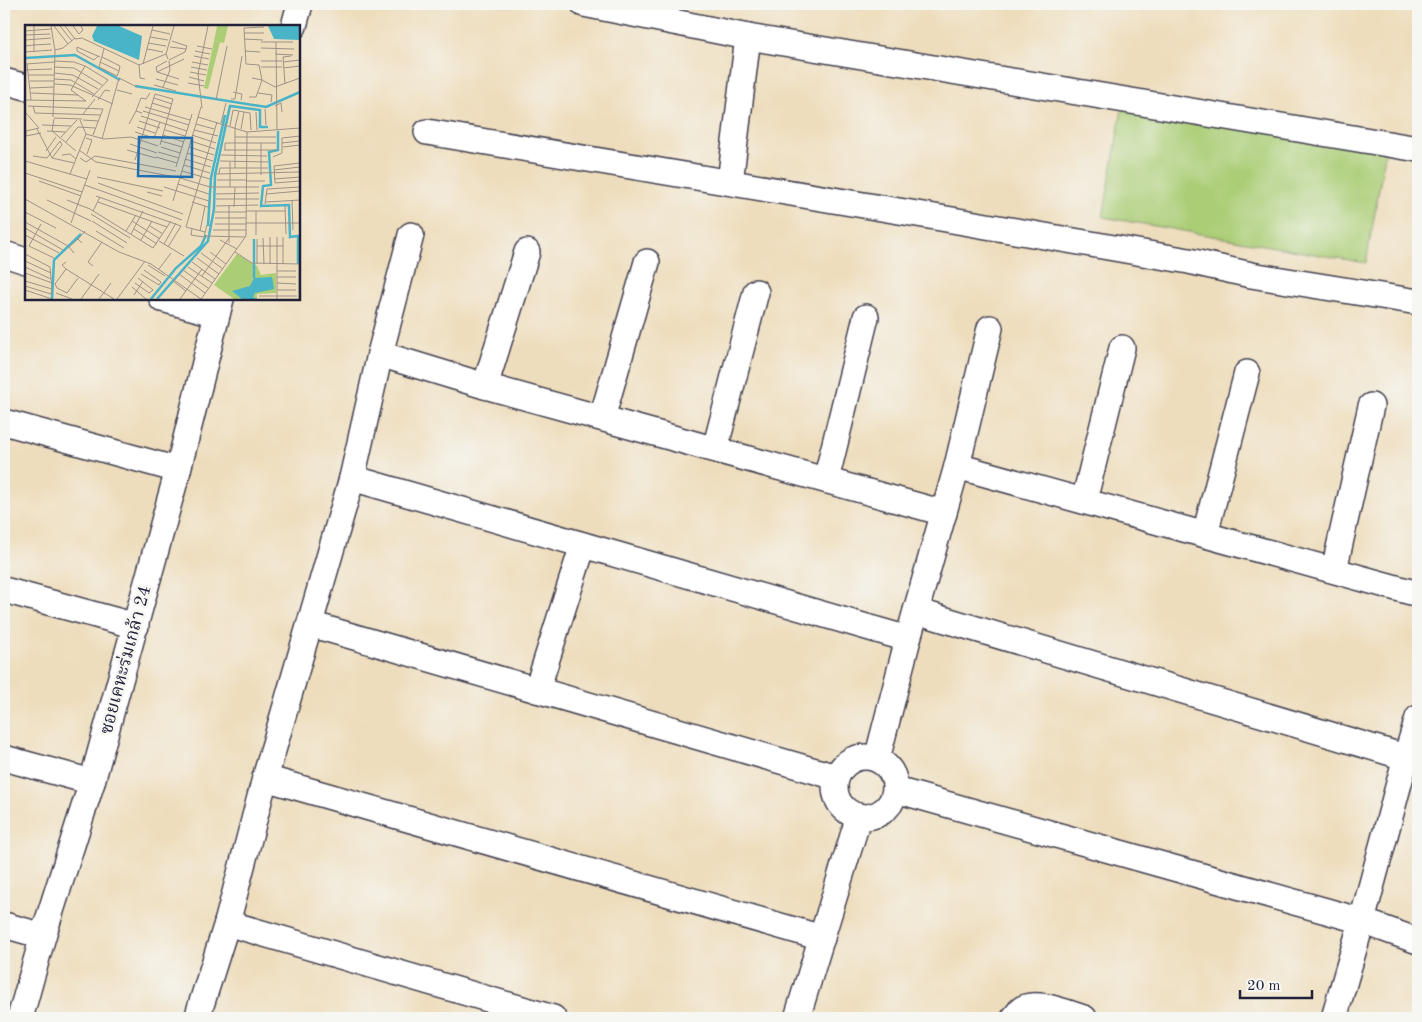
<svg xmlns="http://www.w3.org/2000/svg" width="1422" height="1022" font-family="'Old Standard TT','Noto Serif Thai',serif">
<rect width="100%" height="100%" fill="#f6f6f2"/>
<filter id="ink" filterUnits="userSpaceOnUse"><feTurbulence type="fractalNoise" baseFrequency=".02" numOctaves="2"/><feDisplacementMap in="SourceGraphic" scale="10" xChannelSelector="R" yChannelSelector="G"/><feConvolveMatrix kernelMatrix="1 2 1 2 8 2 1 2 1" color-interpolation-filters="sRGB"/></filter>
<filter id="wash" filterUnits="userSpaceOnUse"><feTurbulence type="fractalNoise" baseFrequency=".0096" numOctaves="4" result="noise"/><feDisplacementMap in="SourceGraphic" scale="20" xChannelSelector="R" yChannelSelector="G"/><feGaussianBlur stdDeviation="1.12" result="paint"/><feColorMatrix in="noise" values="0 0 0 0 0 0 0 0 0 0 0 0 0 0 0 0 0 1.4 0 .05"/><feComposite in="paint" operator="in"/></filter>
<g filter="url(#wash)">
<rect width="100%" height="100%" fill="#eeddbc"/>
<!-- green -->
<path fill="#abcd76" stroke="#667858" d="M1123,103L1386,149L1366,263L1103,217Z"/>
</g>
<g filter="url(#ink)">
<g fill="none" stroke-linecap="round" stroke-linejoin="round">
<defs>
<g id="street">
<path d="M584,4L748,37L1418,149"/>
<path d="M294,26L300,4"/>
<path d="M4,81L26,87"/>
<path d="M427,132L929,216L1189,261L1251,275L1418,302"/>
<path d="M730,182L748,37"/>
<path d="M4,254L26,261"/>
<path d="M162,299L217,314"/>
<path d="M380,354L485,386L944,513"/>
<path d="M485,386L527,252"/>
<path d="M602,418L647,262"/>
<path d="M4,422L178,470"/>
<path d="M715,449L756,292"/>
<path d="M957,466L1418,594"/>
<path d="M352,478L908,639"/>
<path d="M826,480L866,317"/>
<path d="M1084,501L1122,348"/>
<path d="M1205,534L1247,373"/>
<path d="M1334,570L1371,406"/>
<path d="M4,590L136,626"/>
<path d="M916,611L1418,761"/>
<path d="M310,624L836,777"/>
<path d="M537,690L583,545"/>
<circle cx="865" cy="787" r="30"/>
<path d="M4,758L92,782"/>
<path d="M877,759L908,639L957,466L990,328"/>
<path d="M265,778L822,938"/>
<path d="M896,790L1362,921L1418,941"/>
<path d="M227,923L553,1018"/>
<path d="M4,925L43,936"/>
<path d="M20,1018L43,936L92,782L178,470L221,299"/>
<path d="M197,1018L227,923L265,778L352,478L380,354L411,235"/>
<path d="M797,1018L859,816"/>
<path d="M1014,1018C1017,1015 1019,1011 1022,1009C1034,999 1070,1014 1084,1018"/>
<path d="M1334,1018L1362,921L1406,757L1418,718"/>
</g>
</defs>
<!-- street casing -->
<use href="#street" stroke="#413e4e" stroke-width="28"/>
<!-- street -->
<use href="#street" stroke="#fff" stroke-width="25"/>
</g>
</g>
<g text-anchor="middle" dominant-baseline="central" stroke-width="5" stroke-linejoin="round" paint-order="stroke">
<!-- street labels -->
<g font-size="18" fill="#22223b" stroke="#f6f6f2">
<text transform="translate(126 660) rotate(-75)">ซอยเคหะร่มเกล้า 24</text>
</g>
</g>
<!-- overview -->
<g transform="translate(25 25)">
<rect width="275" height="275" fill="#eeddbc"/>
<path d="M189,16L195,17L183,64L179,63ZM212,229L232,241L236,250L251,248V268L232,269V274H209L189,260Z" fill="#abcd76"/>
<path d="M192,1H203L199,18L189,16Z" fill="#abcd76"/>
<path d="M72,1H94L117,11L114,35L69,16L67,11ZM243,1H275V15L249,14ZM247,252L249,264L230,268L228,272L232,274H217L207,266L225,261L229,253Z" fill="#49b3c7"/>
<path fill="none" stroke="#49b3c7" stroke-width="2.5" d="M0,33L50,30L95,55M110,61L241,82L275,67M253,106V125L244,127L246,160L238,161L236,181L264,180L265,212L273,211V239M183,201L186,153L200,90M229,214V253M27,274L29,235L56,209M126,274L151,243L176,221L181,210M132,274L183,216L189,184L190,150L205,81L235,85V102H243"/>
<path fill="none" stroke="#9c9288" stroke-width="1" d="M26,1L30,26L28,92M29,1L43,19M35,1L47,16M40,1L50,14M48,1L54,9L58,5L56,1M239,2L219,3L221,39L234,40L237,55L250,62L275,53M127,5L145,9M0,6L26,4M219,8H239M0,10L25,9M125,12L143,15M50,14L57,13L114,40L141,29M219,14L238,15M0,15L26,13M236,17H268M251,17L252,105M123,18L141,21M0,21L9,20V1M172,21L187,24M145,22L161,24M236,23L269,24M79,24L74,42L92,51L94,46M122,24L138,27M30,25L38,23L50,13M170,26L185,29M220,26L235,27M0,27L27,25M9,27V20L26,19M250,29L268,30M73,31L69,35L52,26V22L75,32M169,31L184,34M77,32L95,41L94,46M143,34L141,29L149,1M144,35L160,27L162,21L147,16M29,36L49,37L60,41M142,36L131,42L132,47L154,54M236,36H257M75,37L94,46M167,37L183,40M258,37L275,35M1,39L29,37M2,39L6,75M118,39L128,1M114,40L115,53L120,54M29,42L49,43L77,60M166,42L182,45M236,42H257M258,43L275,41M0,45L27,44M132,47L159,34M165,47L181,50M29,48L48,50L73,64M4,50H29M164,52L179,56M29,54L46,55L69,69M131,54L153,60M5,56H29M163,58L179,61M29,59L45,60L88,79M260,59L258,32L266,31M129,60L151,66M138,62L145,45L144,36M5,63L29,62M92,65L107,69M208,67L217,69L216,75M6,68L53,70M233,68L247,70L246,77M224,72H231L237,55L227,53M129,73L147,79M206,74H210L217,31M0,75L61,76M73,75L80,65L85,66M191,75L202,21M61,76L46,65L60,41L83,55L67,72M127,78L146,84M3,81L78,84L68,110M8,81L10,88L76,90M250,81L256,78L257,87M120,82L165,95M177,83L173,49L183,1M240,84L241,100M111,86L116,73L121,74L125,68M118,86L164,100M0,87L14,103L1,106V111M219,87L225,88L226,105M231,87L232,105M58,89L70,74M116,91L162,106M173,92L222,107M29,93L57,94M29,94L27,106L51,126M55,95L61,109M58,95L73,96M114,96L135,103M196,98L201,78M104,99L111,86L117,88M171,99L189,104M17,100L46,101M205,101L208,85L219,87L216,104M112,102L130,108M12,104L27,133L49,138M140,105L160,111M169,105L193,111M22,106L40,107M110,107L129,113L135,97M222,107L275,103M61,109L79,114L106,112L133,121M138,110L159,117M167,110L191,118M1,111L16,108M36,112L52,95M210,112H251M61,113L67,115L62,129M77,114L94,53L112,62M136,116L157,122M166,116L190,124M41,117L53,102L70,103M236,118V150M257,118L275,116M105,119L132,128M136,122L155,128M164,122L189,130M258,122L275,120M54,125L71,137L150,152M102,125L131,133M199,125H251M200,125V118H251M21,126L31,112M133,127L154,133M162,128L188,136M37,130L45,129L51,134M196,130L242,131M8,131L22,133L35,116L37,120L27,133M131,132L152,138M248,132L257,128V113L275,111M55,133L61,137L70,131L151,146M160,134L186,142M110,135L130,69L148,74L135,120M0,136L62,154M195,136L243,137M275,138L249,141L250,158L275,156M159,140L185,148M151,142L167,89M210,143V102L214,86M249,145L275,142M157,146L185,154M0,148L57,167M45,149L61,109M191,149L275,147M194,149L195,143H243M72,152L138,166M155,153L185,162H234M249,154L275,152M192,155H221M14,156L56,171M221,156H240M73,158L158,189M153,159L184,169M60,160L157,195M139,162L184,176M205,162V137M122,167L137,171M191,169L234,168M241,169L275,166M71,171L156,201L143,222M0,174L94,227L126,239L176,274M191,174H234M22,175L66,196M42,175L65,184L128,223L146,196M267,175L268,205M148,176L176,82M73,177L142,202M167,177L183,182M241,177L275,175M240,179L242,164L275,162M204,180V218M191,181L233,180M260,181L261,209M209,182L210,162M68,186L75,172M221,186H260M0,187L31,203M190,187H221M66,189L105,213M190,193H221M67,196L102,218M107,196L135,214M0,197L43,221M46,198L65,145M221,198H275M16,199L4,221L29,233M190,199H221M125,201L138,209M0,203L38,225M109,204L132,219M167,204L166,210L179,212L182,200M188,205H221M71,206L99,223M101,206L111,190M175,206L180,181M180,207L161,202L192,97M106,209L118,186M0,210L34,228M231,210V186M180,211L220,212M252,212V274M258,212V239M238,213L239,239M232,214V239M116,215L127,196M195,215L212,224M134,216L159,231M57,218L53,214L60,206M139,219L151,198M232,221H258M185,227L201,239M210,227L227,238L275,239M49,228L44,222L53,214M176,228L198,244M0,229L25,242L27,264L26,269L0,261M172,233L194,249M0,236L26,248M41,237L37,240L41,244L89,274M167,237L190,254M245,239V212M274,239V274M123,240L140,251M68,241L63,237L77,217M0,242L26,254M163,242L187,258M41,244L30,259L32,263L42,268L53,253M134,244L146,228M158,245L183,263M252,246H271M0,248L27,258M116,249L134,260L136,257L119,245M154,249L180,268M177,251L204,213M252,252H271M0,256L27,264M148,256L161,266M110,258L124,268L128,265L113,253M252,258L271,259M107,262L121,274M0,265L27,274M252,265H271M31,268L47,274M109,270L118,256M234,271H272M56,274L74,249M74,274L86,258M92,274L120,236M155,274L177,244M176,274L221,211L222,107"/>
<path fill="#1f6fb2" fill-opacity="0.15" stroke="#1f6fb2" stroke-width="2.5" d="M114,112L167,113V152L113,151Z"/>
<rect width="275" height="275" fill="none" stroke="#22223b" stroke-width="2.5"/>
</g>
<!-- margin -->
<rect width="1422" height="1022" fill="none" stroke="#f6f6f2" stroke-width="20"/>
<!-- scale -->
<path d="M1240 990v8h72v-8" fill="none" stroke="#22223b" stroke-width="2.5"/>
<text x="1247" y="990" font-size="15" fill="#22223b" stroke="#f6f6f2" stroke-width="4" paint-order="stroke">20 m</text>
</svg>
